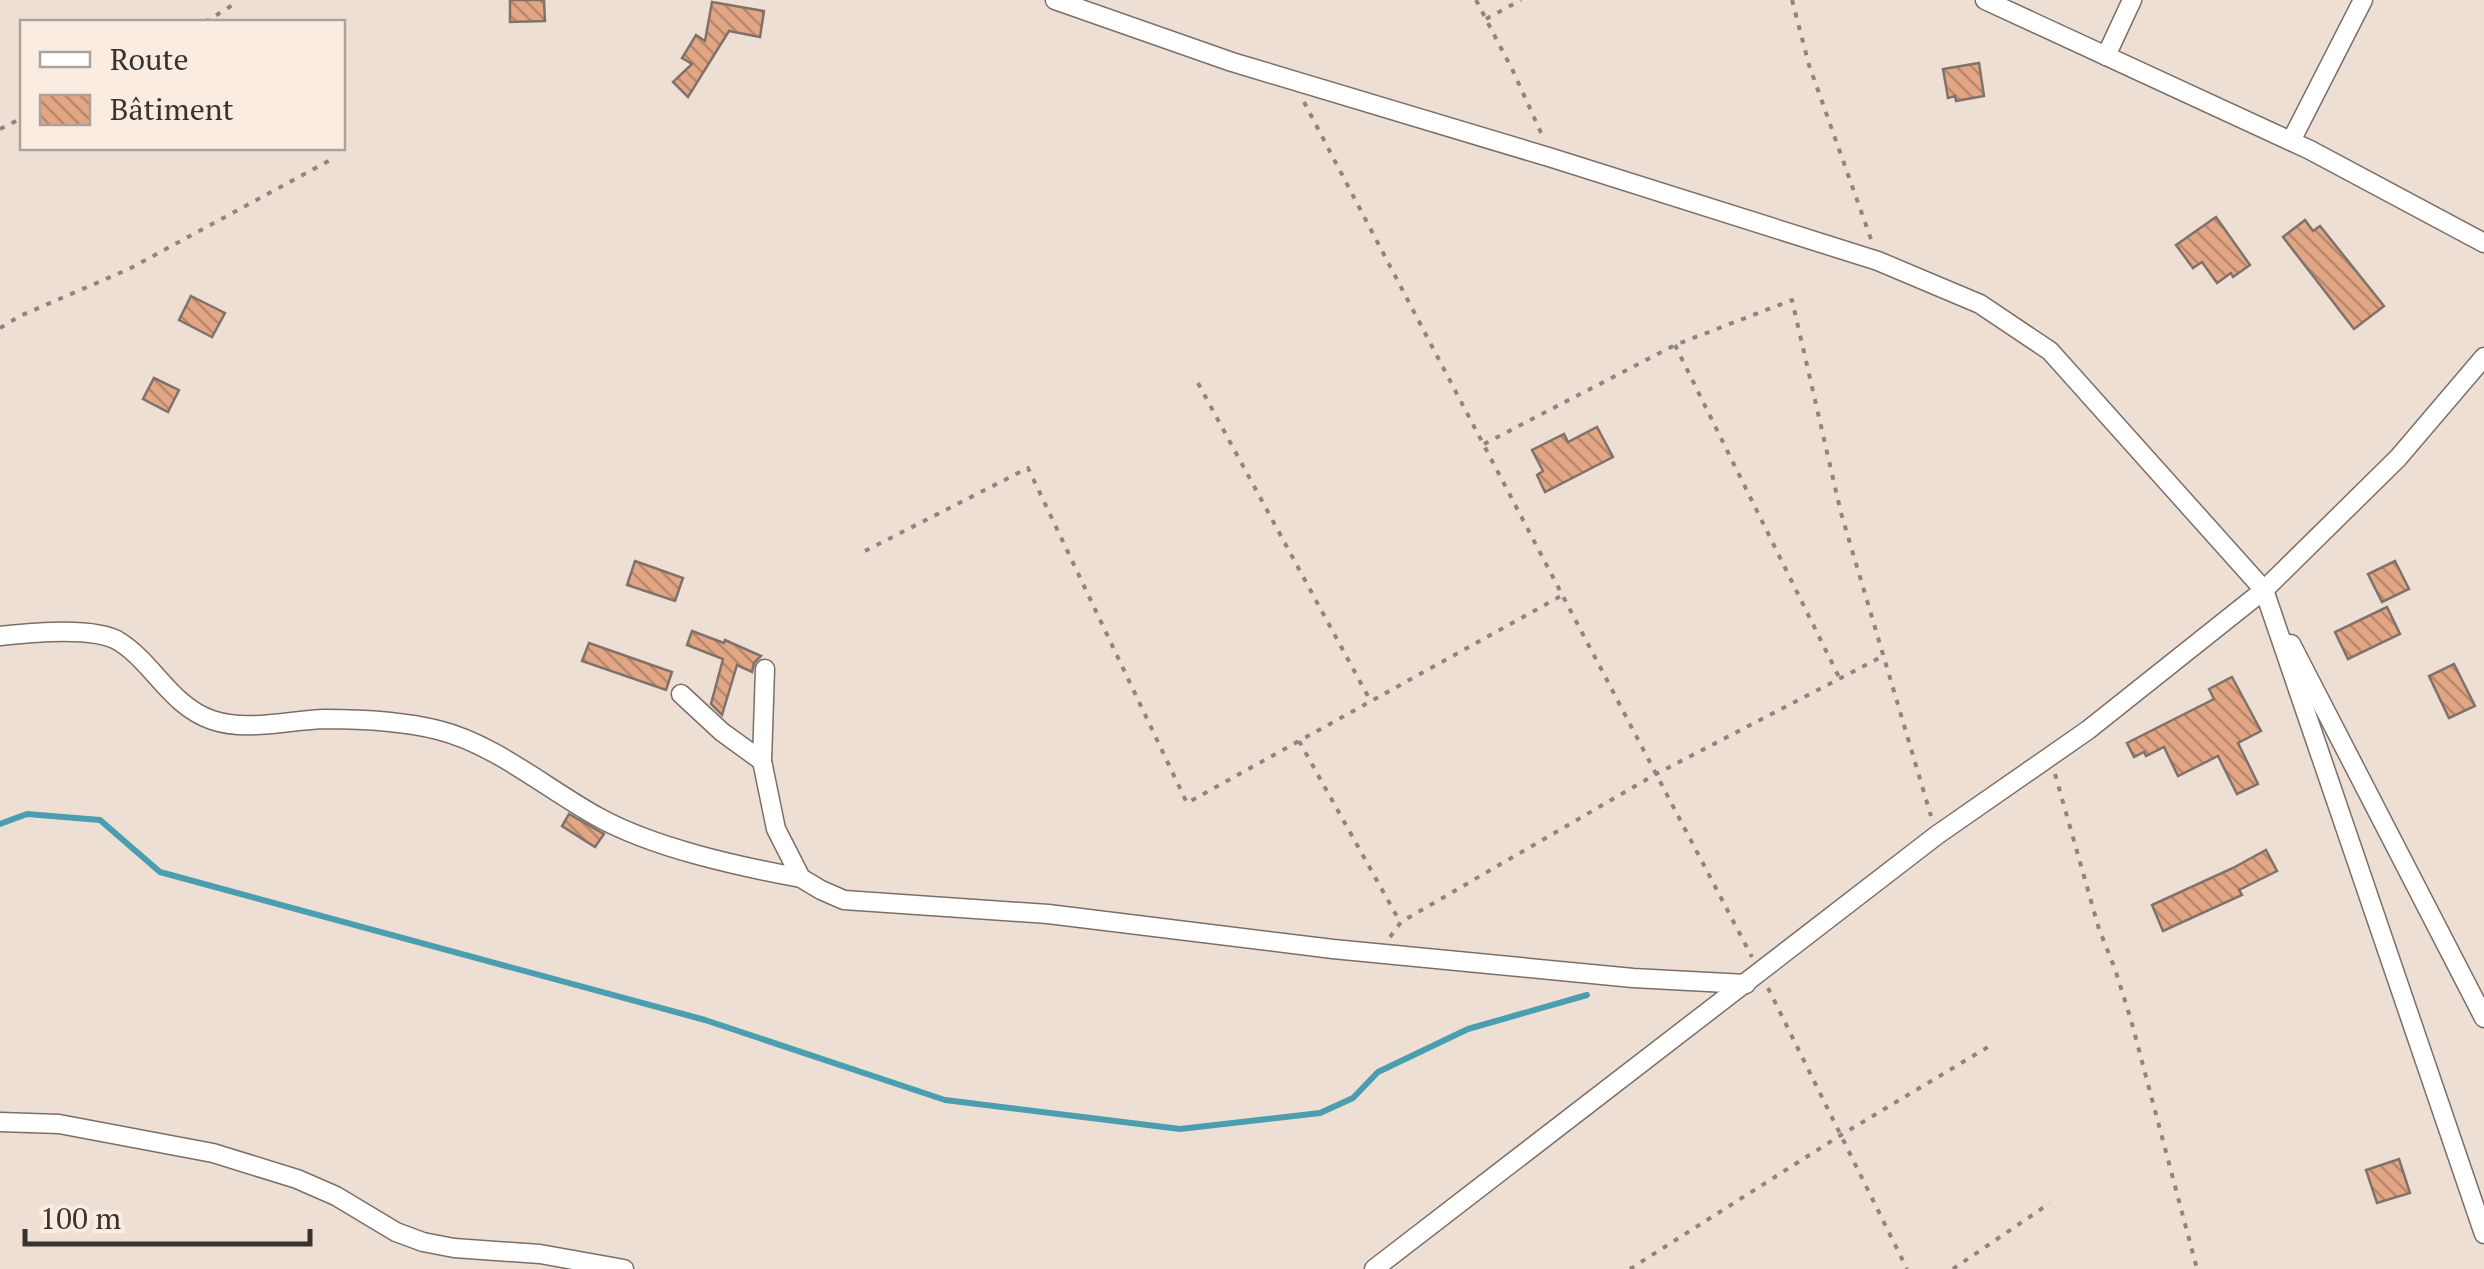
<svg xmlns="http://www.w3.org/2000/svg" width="2484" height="1269" font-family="'PT Serif',serif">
<defs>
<pattern id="building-back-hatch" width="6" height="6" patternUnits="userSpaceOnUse" patternTransform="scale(2.5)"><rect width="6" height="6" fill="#e2a685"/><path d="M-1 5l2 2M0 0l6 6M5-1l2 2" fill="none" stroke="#b8886d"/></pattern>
</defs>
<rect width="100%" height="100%" fill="#eedfd5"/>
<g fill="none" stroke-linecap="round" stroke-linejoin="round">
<!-- stream -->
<path stroke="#4a9eaf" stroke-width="6" d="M0,824L27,814L100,820L160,872L705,1020L945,1100L1180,1129L1320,1113L1353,1098L1378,1072L1468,1029L1587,995"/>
</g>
<!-- building -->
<g fill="url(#building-back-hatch)" stroke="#80726a" stroke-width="2.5">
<path d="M510,0H544L545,21L510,22Z"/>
<path d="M712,2L764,11L760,37L729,31L688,97L673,82L692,64L682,58L696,35L705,41Z"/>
<path d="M1979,63L1984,96L1956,101L1955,96L1948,98L1943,69Z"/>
<path d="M2216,217L2250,265L2233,277L2231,273L2217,283L2202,262L2193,268L2176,245Z"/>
<path d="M2305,220L2313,231L2320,226L2384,306L2354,329L2283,237Z"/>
<path d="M191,296L225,313L212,337L179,320Z"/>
<path d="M154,378L179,390L168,412L143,399Z"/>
<path d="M1597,427L1613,457L1545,492L1537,475L1543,471L1532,450L1564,434L1568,442Z"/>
<path d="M635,561L683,578L675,601L627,585Z"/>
<path d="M2395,561L2409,589L2382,602L2368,574Z"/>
<path d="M2387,607L2400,634L2348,659L2335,632Z"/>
<path d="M692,631L724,643L725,640L761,656L754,663L752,672L737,665L722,715L711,704L723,659L687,645Z"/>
<path d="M589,643L672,672L666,690L582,661Z"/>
<path d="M2454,664L2475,706L2449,718L2429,676Z"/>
<path d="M2232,677L2261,731L2238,743L2258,784L2237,794L2218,756L2178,776L2164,747L2146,756L2144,752L2134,757L2127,743L2214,699L2209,689Z"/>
<path d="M569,814L604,834L595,847L562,826Z"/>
<path d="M2266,850L2277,871L2239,890L2242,895L2163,931L2152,905L2233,868Z"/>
<path d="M2399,1159L2410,1193L2377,1203L2366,1170Z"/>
</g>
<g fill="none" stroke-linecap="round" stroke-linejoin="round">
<defs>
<g id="street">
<path d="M1055,0L1232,62L1552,158L1878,261L1980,304L2050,351L2264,590L2484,1234"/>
<path d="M1985,0L2310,150L2484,243"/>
<path d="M2106,56L2132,0"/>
<path d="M2291,141L2363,0"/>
<path d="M0,636C30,633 95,626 120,642C154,664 171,706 212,720C247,732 288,720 325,719C362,719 402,721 438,730C495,744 547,789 598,817C654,848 737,866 801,878"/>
<path d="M2291,644L2484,1018"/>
<path d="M765,669L762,761L776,829L801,878L821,890L844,900L1048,914L1333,949L1633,978L1746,984"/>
<path d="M681,694L722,732L762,761"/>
<path d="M0,1122L59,1124L213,1153L297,1179L336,1196L396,1232L423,1242L454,1248L540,1254L624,1269"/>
<path d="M1374,1269L1937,835L2088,730L2264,590L2398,458L2484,357"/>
</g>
</defs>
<!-- street casing -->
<use href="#street" stroke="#7c6e66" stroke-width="21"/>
<!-- path -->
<g stroke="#8f857e" stroke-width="4" stroke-dasharray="5 8" stroke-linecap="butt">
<path d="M1476,0L1513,71L1542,135"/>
<path d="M1792,0L1809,65L1872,242"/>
<path d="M1486,19L1521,0"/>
<path d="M205,22L236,3"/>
<path d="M1304,102L1752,957"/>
<path d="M0,129L22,118"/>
<path d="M0,328L20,316L129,269L334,158"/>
<path d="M1675,345L1839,677"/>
<path d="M1198,383L1370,700"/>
<path d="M1484,444L1675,345L1792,300L1841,513L1931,816"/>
<path d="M865,551L1028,468L1187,803L1561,596"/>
<path d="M1299,741L1399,920"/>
<path d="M2055,774L2099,929L2115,969L2131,1020L2197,1269"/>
<path d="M1390,937L1401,922L1656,774L1883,656"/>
<path d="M1768,988L1907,1269"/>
<path d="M1630,1269L1841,1135L1988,1047"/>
<path d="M1953,1269L2050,1203"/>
</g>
<!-- street -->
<use href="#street" stroke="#fff" stroke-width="18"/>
</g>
<!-- legend -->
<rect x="20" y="20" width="325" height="130" fill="#fbece2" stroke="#ada29a" stroke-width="2.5"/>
<rect x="40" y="52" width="50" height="15" fill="#ffffff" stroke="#ada29a" stroke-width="2.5"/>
<text x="110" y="70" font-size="30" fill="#38332f">Route</text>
<rect x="40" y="95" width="50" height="30" fill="url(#building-back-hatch)" stroke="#ada29a" stroke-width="2.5"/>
<text x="110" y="120" font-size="30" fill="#38332f">Bâtiment</text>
<!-- scale -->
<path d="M25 1229v15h285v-15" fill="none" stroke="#38332f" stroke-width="5"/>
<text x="40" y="1229" font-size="30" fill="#38332f" stroke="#fbece2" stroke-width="8" paint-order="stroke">100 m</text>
</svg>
